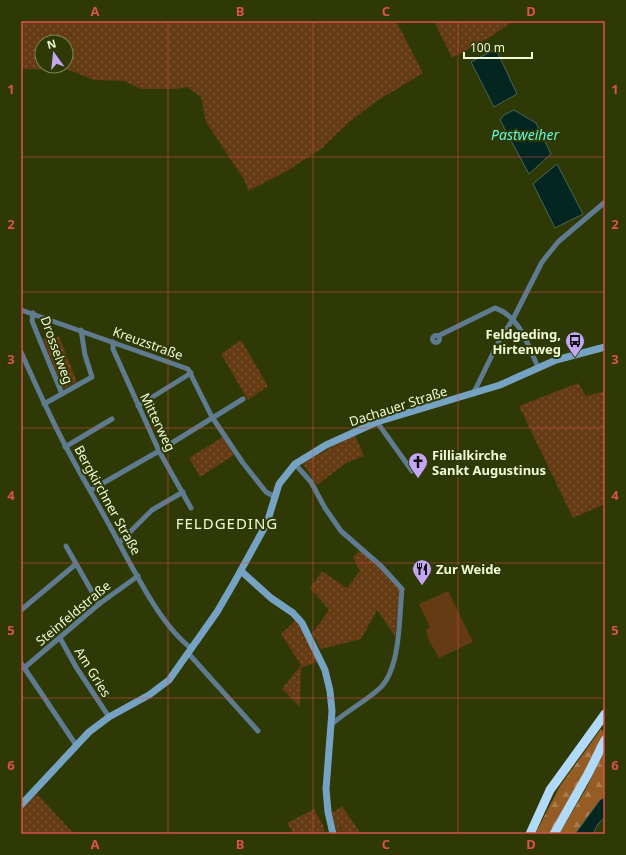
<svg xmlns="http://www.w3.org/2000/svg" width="626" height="855" font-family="'Noto Sans',sans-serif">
<defs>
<pattern id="grass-dots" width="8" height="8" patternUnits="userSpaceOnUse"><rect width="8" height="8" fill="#643b13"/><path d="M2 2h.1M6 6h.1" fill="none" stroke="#7a5835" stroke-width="1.8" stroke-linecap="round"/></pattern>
<pattern id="forest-firs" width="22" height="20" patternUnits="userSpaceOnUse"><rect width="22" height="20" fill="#955c24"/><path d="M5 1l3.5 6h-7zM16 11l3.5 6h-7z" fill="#a97c4d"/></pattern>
</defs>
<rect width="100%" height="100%" fill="#2e3905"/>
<!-- grass -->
<g fill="url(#grass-dots)" fill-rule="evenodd">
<path d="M21,21H396L423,73L377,101L348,123L321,149L287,171L248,191L245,181L206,122L201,97L187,87L176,89H141L124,81L94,80L69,70L21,69ZM42,42H66V66H42Z"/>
<path d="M434,21H513L492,36L452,58Z"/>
<path d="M53,334L56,338L59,336L77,382L63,389L43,339Z"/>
<path d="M241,340L268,386L248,400L221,354Z"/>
<path d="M578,383L586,396L605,391V504L573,518L519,406Z"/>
<path d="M355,435L364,456L346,463L317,485L302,463Z"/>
<path d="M223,437L234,455L200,477L189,458Z"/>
<path d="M360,550L382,567L401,589L395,636L377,610L361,639L321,649L312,633L329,610L310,588L322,571L347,588L360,571L353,557Z"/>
<path d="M296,620L319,661L301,668L300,707L282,689L301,665L281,634Z"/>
<path d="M37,794L74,834H21V810Z"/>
<path d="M342,806L361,834H344L339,824L342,834H337L331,808L334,812Z"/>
<path d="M314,809L323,825L325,834H294L287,823Z"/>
</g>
<!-- forest -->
<g fill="url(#forest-firs)">
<path d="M601,729L605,734L595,754L550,834H535L560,786Z"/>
<path d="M605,750V797L600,800L575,834H559L587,787Z"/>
</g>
<!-- garden -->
<path fill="#643b13" d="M448,591L473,642L439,658L428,639L426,630L430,627L419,604Z"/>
<!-- water -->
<g fill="#032621" stroke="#4a6658">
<path d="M496,49L517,94L494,107L471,62Z"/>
<path d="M514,110L536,123L551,154L529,174L500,120L504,115Z"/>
<path d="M557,164L583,214L555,228L533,184Z"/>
<path d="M605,797V817L598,824L593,834H575L600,800Z"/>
</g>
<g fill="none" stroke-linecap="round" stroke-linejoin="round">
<!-- street -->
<g stroke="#5f7b90" stroke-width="5">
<path d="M21,310L188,369L212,417L243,463L266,492L275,497"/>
<path d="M33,313L32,321L62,394"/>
<circle cx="436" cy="339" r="3.5"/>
<path d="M438,336L495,308C520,316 528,346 538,367"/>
<path d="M113,342V349L118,360L159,451L191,508"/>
<path d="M21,352C35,383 49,415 65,445C80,474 97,502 112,530C132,566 159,624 191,648"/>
<path d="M473,394L499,341L513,319L542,262L558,242L605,202"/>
<path d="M44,404L92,377L85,355L81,330"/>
<path d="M138,406L191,373"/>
<path d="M377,422L412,471"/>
<path d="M65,447L112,419"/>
<path d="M295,464L311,482L325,508L341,531L381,566L402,589C399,616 401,668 380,688C365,702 346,711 331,725"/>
<path d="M91,490L159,451L243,399"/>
<path d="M119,543L152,510L183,492"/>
<path d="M66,546L99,604"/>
<path d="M21,610L76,564"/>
<path d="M60,638L76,667L109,717"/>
<path d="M188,653L258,731"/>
<path d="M21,663L76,745"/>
<path d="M24,668L99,604L138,576"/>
</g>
<!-- secondary -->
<g stroke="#76a3c4" stroke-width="7">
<path d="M241,571L271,598L293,613L302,623L325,670L330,691L332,711L326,789L328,812L333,834"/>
<path d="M21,805L89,732L109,717L149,695L169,680L217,612L235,581L267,523L279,484L295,464L326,445L377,422L500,385L556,360L605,347"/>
</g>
<!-- highway -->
<g stroke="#b1dafa" stroke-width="9">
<path d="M530,834L550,790L605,714"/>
<path d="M554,834L588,774L605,740"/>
</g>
</g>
<!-- grid -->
<path fill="none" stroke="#db524b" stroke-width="1" stroke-opacity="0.55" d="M168,21V834M313,21V834M458,21V834M21,157H605M21,292H605M21,428H605M21,563H605M21,698H605"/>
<!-- icons -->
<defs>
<symbol id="bus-pin" viewBox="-11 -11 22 30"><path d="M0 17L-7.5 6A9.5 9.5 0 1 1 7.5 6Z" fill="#c3a7f2" stroke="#2e3905"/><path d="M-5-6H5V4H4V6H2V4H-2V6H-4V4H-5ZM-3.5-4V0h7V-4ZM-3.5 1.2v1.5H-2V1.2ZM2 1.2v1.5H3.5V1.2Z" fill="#111"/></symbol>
<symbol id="church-pin" viewBox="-11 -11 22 30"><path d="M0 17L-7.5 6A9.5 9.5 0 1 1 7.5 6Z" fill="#c3a7f2" stroke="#2e3905"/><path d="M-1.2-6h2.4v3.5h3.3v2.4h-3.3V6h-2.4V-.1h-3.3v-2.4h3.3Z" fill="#111"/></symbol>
<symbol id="restaurant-pin" viewBox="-11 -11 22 30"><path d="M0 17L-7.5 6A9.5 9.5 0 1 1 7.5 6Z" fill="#c3a7f2" stroke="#2e3905"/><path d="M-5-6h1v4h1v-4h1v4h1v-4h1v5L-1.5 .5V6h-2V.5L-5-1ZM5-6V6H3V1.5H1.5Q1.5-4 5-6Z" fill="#111"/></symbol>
</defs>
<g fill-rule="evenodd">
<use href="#bus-pin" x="564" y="330" width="22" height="30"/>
<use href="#church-pin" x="407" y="451" width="22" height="30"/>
<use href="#restaurant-pin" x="411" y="558" width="22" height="30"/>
</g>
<g text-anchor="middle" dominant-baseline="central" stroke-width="4" stroke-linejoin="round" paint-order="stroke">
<!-- poi labels -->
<g font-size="13" font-weight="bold" fill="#effad8" stroke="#2e3905" text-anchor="start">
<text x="561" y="334" text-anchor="end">Feldgeding,<tspan x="561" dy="15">Hirtenweg</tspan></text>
<text x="432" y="455">Fillialkirche<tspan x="432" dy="15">Sankt Augustinus</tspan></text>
<text x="436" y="569">Zur Weide</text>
</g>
<!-- street labels -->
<g font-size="13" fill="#effad8" stroke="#2e3905">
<text transform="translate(148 343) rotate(20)">Kreuzstraße</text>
<text transform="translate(57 350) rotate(70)">Drosselweg</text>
<text transform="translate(398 406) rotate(-18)">Dachauer Straße</text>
<text transform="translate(158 422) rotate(64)">Mitterweg</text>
<text transform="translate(108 500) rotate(61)">Bergkirchner Straße</text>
<text transform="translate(73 613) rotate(-40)">Steinfeldstraße</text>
<text transform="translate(93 672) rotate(58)">Am Gries</text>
</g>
<!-- water labels -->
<g font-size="14" font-style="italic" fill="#60f7df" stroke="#2e3905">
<text x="525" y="134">Pastweiher</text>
</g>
<!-- quarter labels -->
<g font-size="15" letter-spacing="1" fill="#effad8" stroke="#2e3905">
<text x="227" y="523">FELDGEDING</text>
</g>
</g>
<!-- border -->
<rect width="626" height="855" fill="none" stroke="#2e3905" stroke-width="44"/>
<!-- north arrow -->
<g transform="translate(54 54) rotate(345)"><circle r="19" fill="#2e3905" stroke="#7b8659"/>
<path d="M0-3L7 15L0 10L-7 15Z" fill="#c3a7f2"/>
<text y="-6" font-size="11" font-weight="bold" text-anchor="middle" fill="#effad8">N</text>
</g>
<!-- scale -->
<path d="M464 52v6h68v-6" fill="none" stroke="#effad8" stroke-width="2"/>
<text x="470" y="52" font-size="12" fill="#effad8" stroke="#2e3905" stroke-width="3" paint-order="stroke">100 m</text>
<rect x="22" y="22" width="582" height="811" fill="none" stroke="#db524b" stroke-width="1.5"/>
<g font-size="13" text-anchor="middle" font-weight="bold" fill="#db524b">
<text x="95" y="16">A</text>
<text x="240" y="16">B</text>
<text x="386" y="16">C</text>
<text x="531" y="16">D</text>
<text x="11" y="94">1</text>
<text x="615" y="94">1</text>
<text x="11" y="229">2</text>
<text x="615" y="229">2</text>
<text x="11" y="364">3</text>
<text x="615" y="364">3</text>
<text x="11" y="500">4</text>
<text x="615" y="500">4</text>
<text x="11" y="635">5</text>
<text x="615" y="635">5</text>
<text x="11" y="770">6</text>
<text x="615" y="770">6</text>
<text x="95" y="849">A</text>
<text x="240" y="849">B</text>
<text x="386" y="849">C</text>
<text x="531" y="849">D</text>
</g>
</svg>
